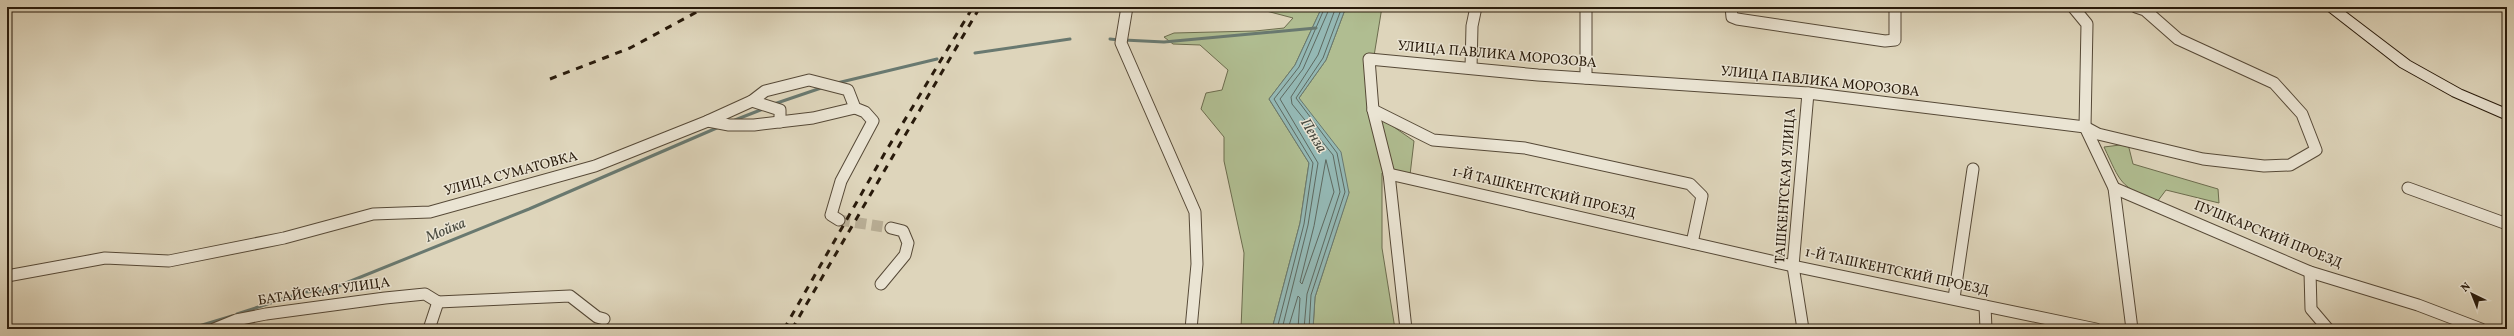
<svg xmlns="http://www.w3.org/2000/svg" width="2514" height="336" font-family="Vollkorn,serif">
<rect width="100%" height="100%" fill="#ded5bb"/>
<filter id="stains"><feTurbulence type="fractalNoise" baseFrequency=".005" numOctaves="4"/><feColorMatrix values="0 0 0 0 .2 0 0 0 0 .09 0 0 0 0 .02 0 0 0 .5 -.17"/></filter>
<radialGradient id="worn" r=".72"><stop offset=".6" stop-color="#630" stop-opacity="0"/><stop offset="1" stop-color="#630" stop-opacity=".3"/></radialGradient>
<!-- green -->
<g fill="#b0bd91" stroke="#6c6c4e">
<path d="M1251,7H1322L1295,65L1269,99L1309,163L1300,223L1272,329H1241L1244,253L1224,161V137L1201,109L1206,93L1222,90L1228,70L1200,45L1173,44L1164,37L1174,33L1255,31L1284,28L1293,18Z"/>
<path d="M1346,7H1382L1374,56L1364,58L1368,109L1414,141L1410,175L1382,173V248L1395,329H1313L1315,297L1349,192L1299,98L1326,60Z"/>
<path d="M2128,144L2133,164L2218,189L2219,203L2166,190L2157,202C2119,186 2121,183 2104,147Z"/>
</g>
<!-- water -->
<path fill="#94b8b4" stroke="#697970" d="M1322,7H1346L1326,60L1299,98L1341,152L1349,193L1315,297L1313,329H1272L1300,223L1309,163L1269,99L1295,65Z"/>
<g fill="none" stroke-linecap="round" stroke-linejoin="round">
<!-- shore -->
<g stroke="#5e6960" stroke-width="1">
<path d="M1326,160L1334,192L1302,284L1300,282L1314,226Z"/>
<path d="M1277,329L1304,224L1313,163L1274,99L1299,67L1325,7"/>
<path d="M1282,329L1308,225L1318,163L1280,99L1303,69L1330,7"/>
<path d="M1288,329L1298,296L1300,298L1298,329"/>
<path d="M1304,329L1307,294L1340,192L1333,155L1292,104L1291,97L1318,55L1336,7"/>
<path d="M1309,329L1311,295L1345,192L1337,153L1296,98L1323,58L1342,7"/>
</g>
<!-- stream -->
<g stroke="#697970" stroke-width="3">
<path d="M1110,39L1119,40"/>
<path d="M1124,40L1164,42L1316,28"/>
<path d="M975,53L1070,39"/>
<path d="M837,83L937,59"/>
<path d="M774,104L824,87"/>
<path d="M735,120L763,109"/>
<path d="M237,314L304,292L326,291L529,209L719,127"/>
<path d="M189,329L232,316"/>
</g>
<!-- street-tunnel -->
<path stroke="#bab098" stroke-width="11" stroke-dasharray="11 5.5" stroke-linecap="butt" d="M839,220L891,228"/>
<defs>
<g id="street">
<path d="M1127,7L1121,43L1195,212L1197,264L1191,329"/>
<path d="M1586,7V78"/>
<path d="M1731,7L1732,17L1737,19L1885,41L1895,40V7"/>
<path d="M2073,7L2087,24L2085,127L2114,188L2132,329"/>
<path d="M1471,68L1472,26L1476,7"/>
<path d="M752,101L780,110V122"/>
<path d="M1373,110L1433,140L1525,148L1690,184L1702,196L1692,243"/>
<path d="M708,121L752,101L765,91L809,80L848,90L855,108L865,112L873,121L841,181L831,215L839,220"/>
<path d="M1389,174L1793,266L2096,329"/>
<path d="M2114,188L2310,272L2418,305L2481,329"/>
<path d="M2408,188L2507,224"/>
<path d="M2310,272L2311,309L2328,329"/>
<path d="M7,276L105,258L169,261L284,238L373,214L430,212L595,166L708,121L729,125H754L813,118L855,108"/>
<path d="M881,284L905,255L908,243L903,231L891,228"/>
<path d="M1954,298L1973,169"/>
<path d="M438,302L570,296L597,317L604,319"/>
<path d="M1985,306L1986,329"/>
<path d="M214,329L236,320L266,314L385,298L425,294L438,302"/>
<path d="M429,329L438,302"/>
<path d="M1406,329L1389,174L1373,110L1369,59L1538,75L1808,93L2085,127L2098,134L2203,159L2264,166L2290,165L2316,150L2302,114L2274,83L2178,39L2145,10L2136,7"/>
<path d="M1803,329L1793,266L1808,93"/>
</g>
<path id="secondary" d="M2323,7H2339L2410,61L2462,90L2507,109V120L2452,96L2400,67Z"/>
</defs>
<!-- street casing -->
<use href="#street" stroke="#564937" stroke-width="13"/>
<!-- secondary casing -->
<use href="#secondary" stroke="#281a0b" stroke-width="2"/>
<!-- street -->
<use href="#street" stroke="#eae4d3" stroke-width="11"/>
<!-- secondary -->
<use href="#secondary" fill="#eae4d3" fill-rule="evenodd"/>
<!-- rail -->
<g stroke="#281a0b" stroke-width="3" stroke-dasharray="7 7" stroke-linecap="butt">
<path d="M550,79L630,48L706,7"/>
<path d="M784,329L886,151L973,7"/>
<path d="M792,329L980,7"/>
</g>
</g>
<g text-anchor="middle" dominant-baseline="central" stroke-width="3" stroke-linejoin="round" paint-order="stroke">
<!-- street labels -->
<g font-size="14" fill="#281a0b" stroke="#eae4d3">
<text transform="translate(1497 55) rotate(5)">УЛИЦА ПАВЛИКА МОРОЗОВА</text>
<text transform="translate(1820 82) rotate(6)">УЛИЦА ПАВЛИКА МОРОЗОВА</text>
<text transform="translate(511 174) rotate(-15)">УЛИЦА СУМАТОВКА</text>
<text transform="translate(1786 186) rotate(-86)">ТАШКЕНТСКАЯ УЛИЦА</text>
<text transform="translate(1544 193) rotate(13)">1-Й ТАШКЕНТСКИЙ ПРОЕЗД</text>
<text transform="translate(2268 235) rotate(22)">ПУШКАРСКИЙ ПРОЕЗД</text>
<text transform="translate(1897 272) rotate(12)">1-Й ТАШКЕНТСКИЙ ПРОЕЗД</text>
<text transform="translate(324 292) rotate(-8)">БАТАЙСКАЯ УЛИЦА</text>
</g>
<!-- water labels -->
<g font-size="15" font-style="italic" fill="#48493e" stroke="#eae4d3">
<text transform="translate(1313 136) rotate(59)">Пенза</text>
<text transform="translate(446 231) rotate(-22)">Мойка</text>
</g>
</g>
<!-- margin -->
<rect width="2514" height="336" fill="none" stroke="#ded5bb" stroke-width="24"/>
<rect x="8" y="8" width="2498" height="320" fill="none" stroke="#281a0b" stroke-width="2"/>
<rect x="12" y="12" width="2490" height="312" fill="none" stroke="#281a0b"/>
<!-- north arrow -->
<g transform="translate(2472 294) rotate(317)" stroke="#eae4d3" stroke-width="3" paint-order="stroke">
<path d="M0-3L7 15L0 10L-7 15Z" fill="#281a0b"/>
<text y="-6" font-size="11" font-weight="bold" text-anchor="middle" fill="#281a0b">N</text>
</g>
<rect width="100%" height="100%" filter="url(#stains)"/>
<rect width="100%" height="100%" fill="url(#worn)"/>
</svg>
